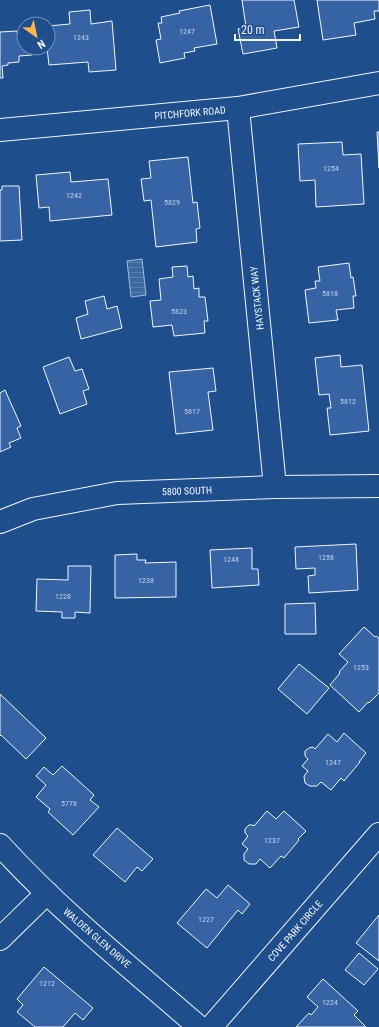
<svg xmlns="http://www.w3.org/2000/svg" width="379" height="1027" font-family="'Roboto Condensed',sans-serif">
<defs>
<pattern id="water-rules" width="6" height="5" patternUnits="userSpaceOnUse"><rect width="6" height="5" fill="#3b69a3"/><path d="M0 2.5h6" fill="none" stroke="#587fb1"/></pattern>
</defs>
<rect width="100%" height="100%" fill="#1f4e8c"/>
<!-- water -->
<path fill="url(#water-rules)" stroke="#a8bbd7" d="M142,259L146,295L131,297L127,261Z"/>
<!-- building -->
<g fill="#3563a3" stroke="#f2f6ff">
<path d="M242,0H294L299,27L274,31L277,48L243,54L238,29L246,27Z"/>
<path d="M317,0H379V11H374L375,19L354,23L356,35L323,40Z"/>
<path d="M210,5L217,44L194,48L195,51L184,53L185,58L160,63L156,40L161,39L158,23H162L161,17L180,13L179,11Z"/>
<path d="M90,10L91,24L112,21L116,70L89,72L88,62L49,65L47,48H48V26L70,24L69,12Z"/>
<path d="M17,31L18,37H24V48H31L32,55L19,56V62L8,63V65L2,66L3,78H0V32Z"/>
<path d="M377,132H379V168Z"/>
<path d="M342,142L343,155L361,154L364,204L316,207L315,180L300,181L298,144Z"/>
<path d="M188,157L193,203L197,202L200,228L196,229L197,242L156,247L151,200L144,201L141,179L151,178L149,161Z"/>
<path d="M70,172L71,182L108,179L112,215L50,221L49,207L39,208L36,175Z"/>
<path d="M2,186H19L22,240L0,241V190H2Z"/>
<path d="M349,263L351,278L353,277L356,296H353L354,308L336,310L338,320L309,323L305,290L316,288L315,281H320L318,267Z"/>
<path d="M187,266L188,277L193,276L194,289L199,288V297H205L208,321H204L205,333L174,336L172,325L153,327L150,301L161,300L159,279L173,277L172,267Z"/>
<path d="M104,296L107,309L117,306L122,328L81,339L76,318L88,314L85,301Z"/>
<path d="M340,355L341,367L362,365L369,431L330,435L327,408H331L329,394L319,395L315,358Z"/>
<path d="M69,357L75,371L82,369L89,389L83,391L87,404L60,414L43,367Z"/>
<path d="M213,368L216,391L208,392L213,430L176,434L169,372Z"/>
<path d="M5,390L21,426L17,428L21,438L9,443L11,447L0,452V393Z"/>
<path d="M356,544L358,590L309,593L308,576L315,575V568L296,569L295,547Z"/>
<path d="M252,548V569H258L259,585L212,588L210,550Z"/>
<path d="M137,554V560H146L145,563L176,562V597L115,598V555Z"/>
<path d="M68,566H91L90,613L75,612V618H62V612L36,611L37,579L68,580Z"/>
<path d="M315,603L316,634H285V604Z"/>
<path d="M364,627L375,637L376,636L379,638V693L369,703L368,702L359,712L330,685L340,673L339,672L348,662L339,654Z"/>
<path d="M299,664L329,688L307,714L278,689Z"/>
<path d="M0,694L46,738L26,759L1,735L0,736Z"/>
<path d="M344,733L366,753L359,762H360L344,781L341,778L331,790L321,782L317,786H310L305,783L304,776L308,771L302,766L308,759L305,756V751L309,748L313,747L315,749L328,734L337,742Z"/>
<path d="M62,766L94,795L90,800L99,807L73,835L48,812L50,809L36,797L46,785L36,776L44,767L53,775Z"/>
<path d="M267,811L276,819L284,811L306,831L298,839L299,840L284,858L281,856L270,868L260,859L256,864H249L244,860V854L248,849L242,844L248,836L245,833V829L249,825H253L254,826Z"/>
<path d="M117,828L153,859L142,871L137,867L125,882L93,855Z"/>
<path d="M228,885L250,904L242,914L238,910L207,948L177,923L206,889L217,898Z"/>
<path d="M379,915V961L356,943Z"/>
<path d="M359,953L378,969L364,985L345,970Z"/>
<path d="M44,967L93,1008L83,1020L75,1013L63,1027H35L17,1012L23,1005L17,999Z"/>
<path d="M323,979L358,1011L354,1015L366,1027H296L309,1013L311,1015L318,1007L307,997Z"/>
</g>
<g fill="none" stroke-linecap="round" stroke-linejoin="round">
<defs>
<g id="minor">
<path d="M238,108L275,487"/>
<path d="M0,130L238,108L379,83"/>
<path d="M0,522L33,509L117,493L275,487L379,486"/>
<path d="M0,845C60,911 131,968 199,1027"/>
<path d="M0,939L47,893"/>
<path d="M211,1027L379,834"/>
</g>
</defs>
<!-- minor casing -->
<use href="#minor" stroke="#f2f6ff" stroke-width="24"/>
<!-- minor -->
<use href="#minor" stroke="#1f4e8c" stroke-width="22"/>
</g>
<g text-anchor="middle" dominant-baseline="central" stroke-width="3" stroke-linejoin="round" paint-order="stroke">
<!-- number labels -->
<g font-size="8" fill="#c3d1e8">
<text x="187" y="31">1247</text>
<text x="81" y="37">1243</text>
<text x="331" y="168">1254</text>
<text x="74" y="195">1242</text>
<text x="172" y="202">5829</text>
<text x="330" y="293">5818</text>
<text x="179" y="311">5823</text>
<text x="348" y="401">5812</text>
<text x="192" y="411">5817</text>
<text x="326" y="557">1258</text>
<text x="231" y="559">1248</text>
<text x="146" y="580">1238</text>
<text x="63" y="596">1228</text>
<text x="361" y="667">1253</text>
<text x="333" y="762">1247</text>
<text x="69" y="803">5778</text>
<text x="272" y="840">1237</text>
<text x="206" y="919">1227</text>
<text x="47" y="983">1212</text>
<text x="330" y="1002">1224</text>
</g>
<!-- street labels -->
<g font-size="10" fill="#f2f6ff" stroke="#1f4e8c">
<text transform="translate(190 113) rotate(-5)">PITCHFORK ROAD</text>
<text transform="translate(257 298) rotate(-96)">HAYSTACK WAY</text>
<text transform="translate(187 491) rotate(-2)">5800 SOUTH</text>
<text transform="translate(295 931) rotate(-49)">COVE PARK CIRCLE</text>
<text transform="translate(97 938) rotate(41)">WALDEN GLEN DRIVE</text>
</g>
</g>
<!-- north arrow -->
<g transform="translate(36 36) rotate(147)"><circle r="19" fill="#1f4e8c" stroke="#7391ba"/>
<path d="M0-3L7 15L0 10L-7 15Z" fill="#ffb74d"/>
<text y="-6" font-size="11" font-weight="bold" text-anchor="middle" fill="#f2f6ff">N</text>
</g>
<!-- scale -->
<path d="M235 34v6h65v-6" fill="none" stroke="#f2f6ff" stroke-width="2"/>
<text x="241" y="34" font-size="12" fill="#f2f6ff" stroke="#1f4e8c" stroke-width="3" paint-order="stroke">20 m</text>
</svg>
